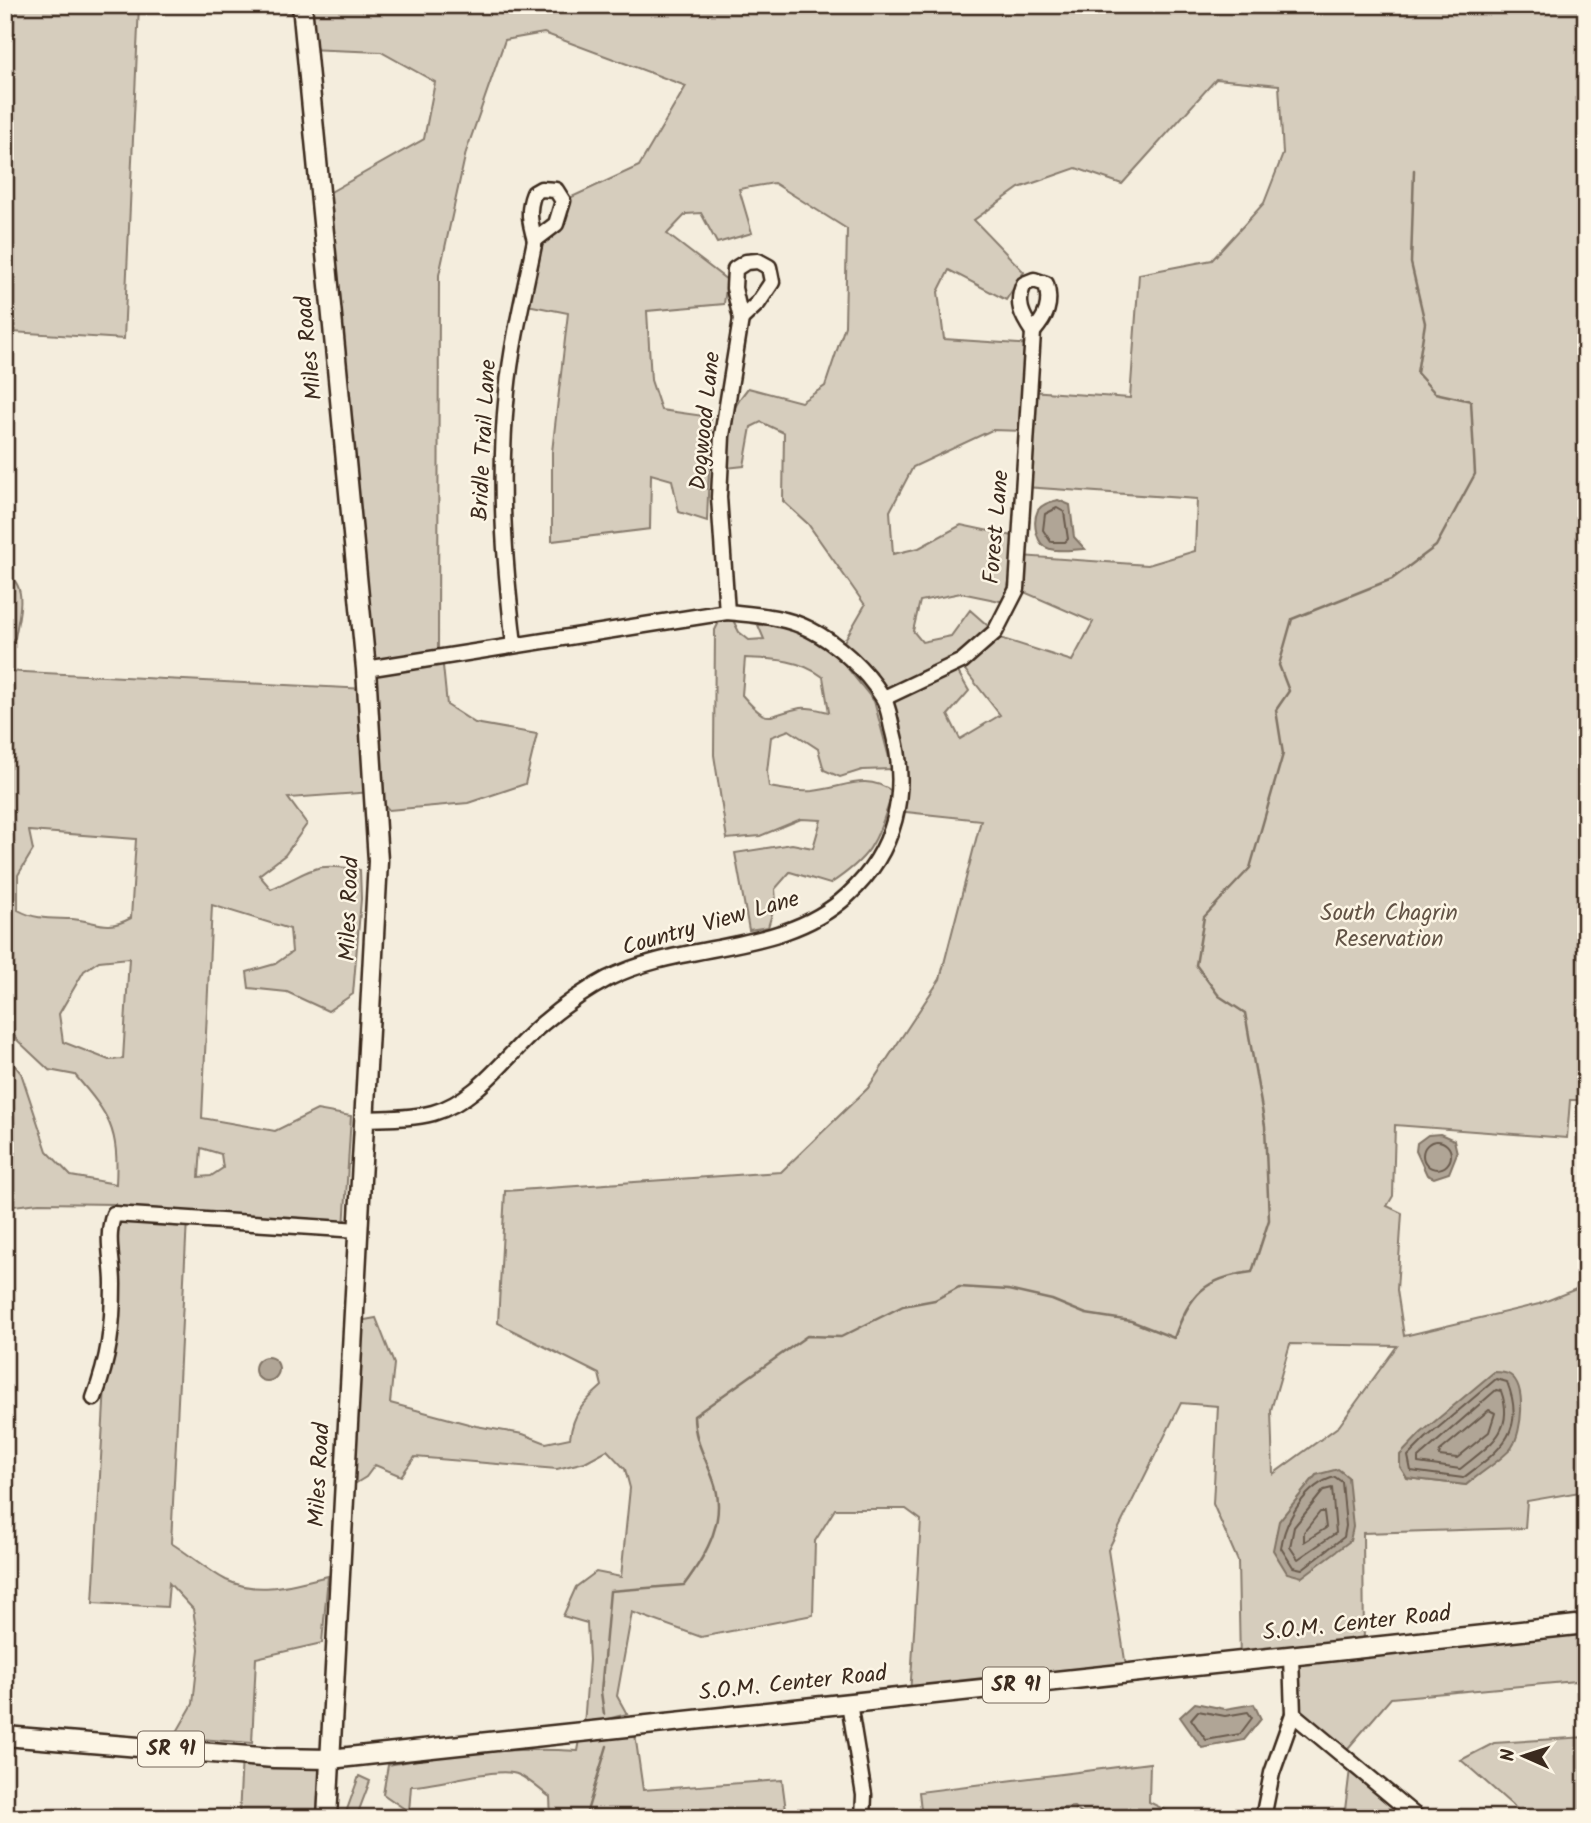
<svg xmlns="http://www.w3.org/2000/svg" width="1591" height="1823" font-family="Kalam,sans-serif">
<rect width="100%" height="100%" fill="#f4eddd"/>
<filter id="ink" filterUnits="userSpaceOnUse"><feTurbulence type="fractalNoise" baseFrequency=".0143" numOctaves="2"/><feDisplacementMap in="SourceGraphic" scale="14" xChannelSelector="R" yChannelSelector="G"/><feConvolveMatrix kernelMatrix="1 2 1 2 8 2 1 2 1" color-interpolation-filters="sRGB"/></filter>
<g filter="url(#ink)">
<!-- green -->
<g fill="#d6cdbd" stroke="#887c6e" stroke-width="2" fill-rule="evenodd">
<path d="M5,5H139L124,339L12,332L10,381L5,380Z"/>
<path d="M194,5H1586V1100H1570L1567,1138L1395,1125L1393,1196L1387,1206L1402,1213L1397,1290L1404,1336L1539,1304L1586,1285V1491L1527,1501L1525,1528L1363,1533L1364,1649L1240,1661L1238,1561L1213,1504L1218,1406L1181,1403L1108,1550L1127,1673L910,1696L921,1520L906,1509H835L815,1541L813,1615L701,1637L632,1612L617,1696L627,1714L584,1725L589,1660L587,1623L563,1616L576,1587L596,1572L621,1577L630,1488L625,1469L607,1450L585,1462L557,1469L415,1457L401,1476L375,1465L366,1477L353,1485L359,1321L376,1318L394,1364L390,1403L476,1426L523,1434L546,1443L570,1438C573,1413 584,1402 602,1386L599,1374L498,1323L505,1191L781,1172L868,1088L940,979L981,820L897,811L884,698L839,650L865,605L808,524L783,501L784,433L761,422L751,427L744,466L726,468C724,434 725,416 748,388L801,402L825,386L845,326L847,229L774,183L739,189L752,233L717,243L701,213L686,214L667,234L727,280L724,304L647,311L651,380L661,410L711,417L707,521L679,512L672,480L651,474L650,529L552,541V452L568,313L522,304L535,240L546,233L563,201L639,166L686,86L544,33L505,40L466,152L439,275L438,648L429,658L442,656L447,705L475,723L537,734L525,784L468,803L389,810L373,792L288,798L307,824L285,855L259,875L271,889C313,871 311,861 360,870L361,899L353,994L328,1011L287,992L249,988L247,972L275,964L292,952L290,929L212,905L202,1118L275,1131L317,1110L351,1116L344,1229L187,1219L171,1543C189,1554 207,1570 226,1580C259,1596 294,1584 328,1576L322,1643L256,1658L252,1743L174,1737L193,1704L199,1649L193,1609L169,1583L167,1607L93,1603L115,1204L39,1203L5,1207V1054L21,1073L47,1151L71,1176L116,1184C119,1129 110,1116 75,1075L49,1070L16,1039L6,1016L5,671L367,689L320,198L424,139L435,82L381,52L306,49L302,14ZM1216,79L1279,85L1283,154L1264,203L1212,260L1139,274L1130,398L1030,391L1032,345L944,339L938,292L949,270L1006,300L1024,272L974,220L1019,188L1076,168L1122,184ZM992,430L1027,431L1025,487L1197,499L1195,551L1148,565L1021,556L1017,589L1093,622L1072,661L1000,638L962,666L1000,715L960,739L948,715L969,691L954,665L995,632L970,610L951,636L922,642L913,631L920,601L961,593L1005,602L1018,537L961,525L919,548L893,554L890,511L913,467ZM29,831L136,839L131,918C105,932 98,921 72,919C52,918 36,920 18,910V875L33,850ZM129,958L123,1059L109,1060L63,1042L59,1014L84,971L99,961ZM201,1148L221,1154L223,1168L211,1176L199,1177ZM1290,1344L1397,1346L1339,1426L1273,1474L1271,1410ZM1512,1448L1466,1485L1407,1478Z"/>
<path d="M5,574C30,584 18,618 15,638L5,645Z"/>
<path d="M732,618L739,632L749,640L764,639L758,625L780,623L833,650L874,701L892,769L862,770L840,777L824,770L818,749L789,730L771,737L767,772L769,787C784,790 798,792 813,791C844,788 865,772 893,792C876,841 875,854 830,884L790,872L775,889L776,901L768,927L749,930L735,853L792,844L813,848L821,820L801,819L760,836L727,839L714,755L715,630L720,620ZM745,658C774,659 799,659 823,677L829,712C820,710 809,707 800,708C766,715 770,727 742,695Z"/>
<path d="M1586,1634V1680L1391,1698L1343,1754L1293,1714L1291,1663Z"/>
<path d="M635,1734L643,1790L782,1780L787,1818H551L550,1797C540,1790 530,1780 519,1775C499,1765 438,1786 411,1786L409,1812L383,1794L388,1765C450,1753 515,1747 578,1751L580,1740Z"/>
<path d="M1586,1737V1818H1527L1461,1760L1494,1743Z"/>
<path d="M242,1755L330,1759L327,1818H239Z"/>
<path d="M1351,1761L1418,1818H1344Z"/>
<path d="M1150,1763L1149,1802L1181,1818H1086L1074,1807L975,1818H922L919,1792Z"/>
<path d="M359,1776L370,1781L356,1818H344Z"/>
</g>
<!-- water -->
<g fill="#b0a596" stroke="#817466" stroke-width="2">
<path d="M1058,500L1070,505L1074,537L1085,549C1074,549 1061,552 1050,549C1036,546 1032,522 1038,510C1043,503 1051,502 1058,500Z"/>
<path d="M1440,1134L1454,1140L1457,1153L1449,1173L1434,1178L1427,1175L1416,1151L1417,1143L1428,1135Z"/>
<circle cx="267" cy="1369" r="12"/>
<path d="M1494,1372C1499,1372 1505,1372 1510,1375C1527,1386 1522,1432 1512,1447C1505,1458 1477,1475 1466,1485L1407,1478L1400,1467V1455L1421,1433Z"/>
<path d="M1338,1469L1348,1477L1353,1527L1350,1541L1302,1577L1287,1573L1273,1550L1279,1521L1316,1475Z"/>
<path d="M1195,1703L1225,1709L1254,1704L1261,1719L1244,1740L1202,1748L1180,1717Z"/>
</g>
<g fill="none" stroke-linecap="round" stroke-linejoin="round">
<!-- shore -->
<g stroke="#6a5b4e" stroke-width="2">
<path d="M1057,508L1064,512L1068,539L1065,542H1051L1043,530L1045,514Z"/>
<circle cx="1437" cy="1155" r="14"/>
<path d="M1496,1379L1507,1382C1527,1432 1500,1450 1463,1478L1411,1471L1408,1456L1426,1438Z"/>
<path d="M1496,1390L1501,1391C1516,1432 1488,1446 1460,1469L1418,1463V1458Z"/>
<path d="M1489,1410L1495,1413L1489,1432L1457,1458L1439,1456L1440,1451Z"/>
<path d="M1335,1477L1342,1482L1346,1526L1344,1537L1302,1569L1293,1567L1281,1548C1285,1520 1306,1484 1335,1477Z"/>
<path d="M1332,1488L1336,1533L1298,1559L1290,1547L1294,1527L1324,1490Z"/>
<path d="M1324,1512L1326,1528L1304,1542V1532L1320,1512Z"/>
<path d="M1198,1711L1225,1716L1248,1712L1252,1718L1240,1734L1206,1740L1191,1719Z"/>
</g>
<!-- stream -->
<g stroke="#817466" stroke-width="2.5">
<path d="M604,1714L601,1692L610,1591L684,1585C707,1554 728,1518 713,1479C705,1456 694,1440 694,1416L807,1336L841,1337L903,1306L935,1300L959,1287L1008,1290L1052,1300L1086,1314L1131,1321L1174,1338C1190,1294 1204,1278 1252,1272L1269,1220L1265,1126L1245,1013L1219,996L1196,965L1204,917L1250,868L1283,754L1276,710L1289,691L1279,665L1292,619L1392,579L1436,546L1475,474L1471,401L1435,393L1417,373L1425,323L1411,263L1414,170"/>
<path d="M585,1818L607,1746"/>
</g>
<defs>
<g id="minor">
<path d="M541,189L556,190L563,201L556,224L535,240C530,223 527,210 534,193Z"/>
<path d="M758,261L769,267L772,282L758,303L741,319L734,288L735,269L746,262Z"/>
<path d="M1034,280L1046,284C1052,305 1046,317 1033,332C1022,316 1015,303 1024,284Z"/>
<path d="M727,612L719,497L722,436L741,319"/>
<path d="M514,644C504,559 498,478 507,392C512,341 525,290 535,240"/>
<path d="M884,698L962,661L995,632L1017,589L1033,332"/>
<path d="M365,1119C387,1118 411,1119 433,1113C479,1100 508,1053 542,1024C562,1007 584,991 607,979C684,940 783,956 848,895C896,851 909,792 893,732C890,721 889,706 882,696C866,670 837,643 809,629C784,616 755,615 727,612L366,669"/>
<path d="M94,1398C109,1358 113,1327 113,1284C113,1260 105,1237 114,1214L359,1230"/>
<path d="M1291,1657L1293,1714L1418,1818"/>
<path d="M849,1703L864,1795L863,1818"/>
<path d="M1263,1818L1272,1773L1293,1714"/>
</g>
<g id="major">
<path d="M302,5L366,669L378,861L327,1818"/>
<path d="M5,1736L274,1758L330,1759L1586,1624"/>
</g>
</defs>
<!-- minor casing -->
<use href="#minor" stroke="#3b2a1e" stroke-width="19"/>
<!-- major casing -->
<use href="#major" stroke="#3b2a1e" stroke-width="23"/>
<!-- minor -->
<use href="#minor" stroke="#fcf5e5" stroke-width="14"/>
<!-- major -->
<use href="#major" stroke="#fcf5e5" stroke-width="18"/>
</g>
</g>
<g text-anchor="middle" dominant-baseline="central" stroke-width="5" stroke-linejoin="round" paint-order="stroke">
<!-- shield labels -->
<g fill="#fcf5e5" stroke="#75675a" stroke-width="2">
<rect x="983" y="1667.5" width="66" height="35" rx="5"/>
<rect x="138" y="1731.5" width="66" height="35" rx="5"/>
</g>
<g font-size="21" font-weight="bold" fill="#3b2a1e">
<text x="1016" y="1685">SR 91</text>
<text x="171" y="1749">SR 91</text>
</g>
<!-- street labels -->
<g font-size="23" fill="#3b2a1e" stroke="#fcf5e5">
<text transform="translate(310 348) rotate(-96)">Miles Road</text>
<text transform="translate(706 421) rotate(-84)">Dogwood Lane</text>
<text transform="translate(485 440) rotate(-87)">Bridle Trail Lane</text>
<text transform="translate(997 527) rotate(-85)">Forest Lane</text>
<text transform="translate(350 909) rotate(-88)">Miles Road</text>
<text transform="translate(711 924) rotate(-16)">Country View Lane</text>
<text transform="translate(320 1475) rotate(-87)">Miles Road</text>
<text transform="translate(1357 1624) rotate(-6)">S.O.M. Center Road</text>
<text transform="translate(793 1684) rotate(-6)">S.O.M. Center Road</text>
</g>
<!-- park labels -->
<g font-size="23" fill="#625346" stroke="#fcf5e5">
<text x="1389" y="914">South Chagrin<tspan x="1389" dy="26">Reservation</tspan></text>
</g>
</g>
<!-- margin -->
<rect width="1591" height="1823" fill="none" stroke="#fcf5e5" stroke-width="28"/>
<rect x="14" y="14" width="1563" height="1795" fill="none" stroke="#3b2a1e" stroke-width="2.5" filter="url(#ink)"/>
<!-- north arrow -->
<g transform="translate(1524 1756) rotate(273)" stroke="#fcf5e5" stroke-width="5" paint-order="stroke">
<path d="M0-5L12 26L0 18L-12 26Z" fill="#3b2a1e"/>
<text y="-10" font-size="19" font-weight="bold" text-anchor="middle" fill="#3b2a1e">N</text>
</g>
</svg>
